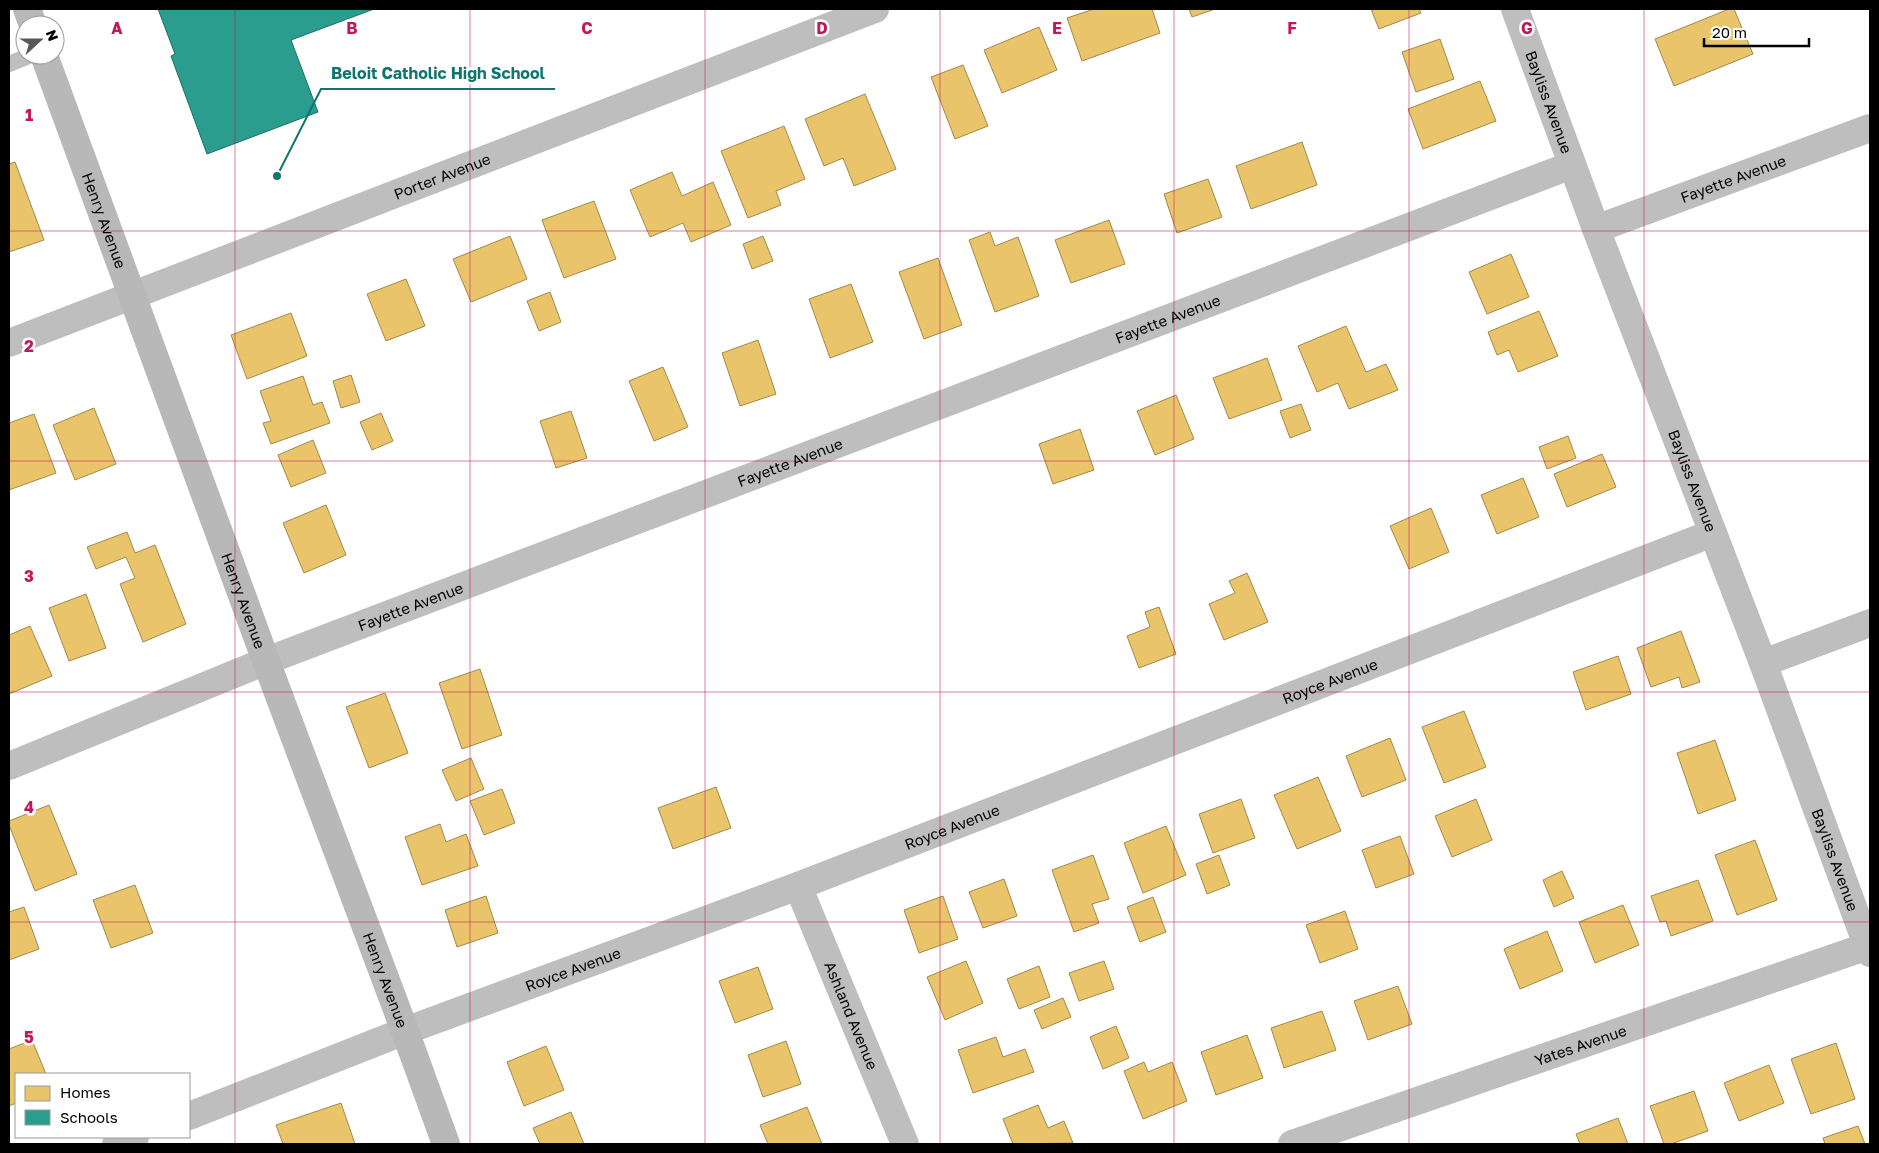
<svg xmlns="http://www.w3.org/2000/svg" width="1879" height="1153" font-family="'Golos Text',sans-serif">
<rect width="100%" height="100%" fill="#fff"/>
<!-- homes -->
<g fill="#e9c46a" stroke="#a3894a">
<path d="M1094,9H1152L1160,33L1082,61L1067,18Z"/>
<path d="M1189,9H1215L1192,17Z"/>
<path d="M1371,9H1419L1421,13L1379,29Z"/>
<path d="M1729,9H1734L1753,54L1674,86L1655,39Z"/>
<path d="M1039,27L1057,70L1002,93L984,50Z"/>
<path d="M1440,39L1454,79L1416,92L1402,52Z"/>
<path d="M963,65L988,126L955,139L931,77Z"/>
<path d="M1480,81L1496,121L1423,149L1408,109Z"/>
<path d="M865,94L896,169L854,186L843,158L824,166L805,119Z"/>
<path d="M784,126L805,179L776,191L781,205L748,218L721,151Z"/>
<path d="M1302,142L1317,185L1251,209L1236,166Z"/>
<path d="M15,162L44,240L9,252V164Z"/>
<path d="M672,172L682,196L713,182L731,225L691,242L683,223L650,237L630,190Z"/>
<path d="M1208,179L1222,217L1177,233L1164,194Z"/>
<path d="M594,201L616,259L564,278L542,220Z"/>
<path d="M1109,220L1125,264L1071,283L1055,240Z"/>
<path d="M990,232L995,246L1018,237L1039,296L995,312L969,240Z"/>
<path d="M510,236L527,279L471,302L453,259Z"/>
<path d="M763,236L773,261L752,269L743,244Z"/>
<path d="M1511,254L1529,297L1487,314L1469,272Z"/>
<path d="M938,258L962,325L924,339L899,272Z"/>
<path d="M406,279L425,326L386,341L367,294Z"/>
<path d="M851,284L873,342L830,358L809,299Z"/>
<path d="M550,292L561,322L539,331L527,301Z"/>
<path d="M1539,311L1558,356L1518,372L1509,350L1497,355L1488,332Z"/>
<path d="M291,313L307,356L247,379L231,335Z"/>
<path d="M1346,326L1366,372L1386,364L1398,390L1349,409L1338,383L1317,392L1298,346Z"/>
<path d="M758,340L776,394L740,406L722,353Z"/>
<path d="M1267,358L1282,400L1229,419L1213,378Z"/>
<path d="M663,367L688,427L654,441L629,381Z"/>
<path d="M351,375L360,402L341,408L333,381Z"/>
<path d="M303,376L313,405L322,402L330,423L271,444L263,423L271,421L260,391Z"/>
<path d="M1176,395L1194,439L1155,455L1137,411Z"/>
<path d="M1301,404L1311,430L1290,438L1280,411Z"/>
<path d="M94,408L116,464L75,480L53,425Z"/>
<path d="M571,411L587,458L556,468L540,421Z"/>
<path d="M381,413L393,441L372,450L360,422Z"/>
<path d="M34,414L56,473L9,490V423Z"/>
<path d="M1080,429L1094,470L1053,484L1039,444Z"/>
<path d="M1568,436L1576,458L1547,469L1539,447Z"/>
<path d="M313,440L326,473L291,487L278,455Z"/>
<path d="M1602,454L1616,487L1567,507L1554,474Z"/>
<path d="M1523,478L1539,517L1497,534L1481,495Z"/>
<path d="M326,505L346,555L304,573L283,523Z"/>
<path d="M1431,508L1449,552L1409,569L1390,526Z"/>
<path d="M127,532L135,553L155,545L186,624L143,642L120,584L135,578L126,557L96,569L87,547Z"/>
<path d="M1247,573L1268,622L1224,640L1209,604L1235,593L1229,581Z"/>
<path d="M86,594L106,648L69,661L49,608Z"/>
<path d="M1159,607L1176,654L1139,668L1127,636L1150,627L1145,612Z"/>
<path d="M30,626L52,676L9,694V635Z"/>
<path d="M1681,631L1700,682L1682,688L1679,677L1651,687L1637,648Z"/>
<path d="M1618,656L1631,694L1586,710L1573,672Z"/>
<path d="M480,669L502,735L462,749L439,683Z"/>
<path d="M385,693L408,753L369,768L346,707Z"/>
<path d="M1464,711L1486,767L1444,783L1422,727Z"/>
<path d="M1390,738L1406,780L1362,797L1346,756Z"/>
<path d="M1715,740L1736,800L1698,814L1677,753Z"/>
<path d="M471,758L484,789L456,801L442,770Z"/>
<path d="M1318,777L1341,831L1297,849L1274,795Z"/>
<path d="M716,787L731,828L673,849L658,808Z"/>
<path d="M502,789L515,823L484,835L470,801Z"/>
<path d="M1241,799L1255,838L1213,853L1199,814Z"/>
<path d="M1476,799L1492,840L1452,857L1435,816Z"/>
<path d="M49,805L77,874L35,891L9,825V821Z"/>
<path d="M440,824L446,842L466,834L478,866L422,885L405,837Z"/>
<path d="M1166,826L1186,875L1143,893L1124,843Z"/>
<path d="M1400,836L1414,874L1376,888L1362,850Z"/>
<path d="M1755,840L1777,900L1737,915L1715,855Z"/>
<path d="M1093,855L1109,899L1092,904L1099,923L1074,932L1052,870Z"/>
<path d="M1219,855L1230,885L1207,894L1196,864Z"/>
<path d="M1562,871L1574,898L1554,907L1543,880Z"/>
<path d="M1004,879L1017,916L983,928L969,892Z"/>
<path d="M1698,880L1713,921L1671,936L1666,921L1660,922L1651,896Z"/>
<path d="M135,885L153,933L111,948L93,900Z"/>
<path d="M486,896L498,933L457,947L445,910Z"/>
<path d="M943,896L958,939L919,953L904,910Z"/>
<path d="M1153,897L1166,932L1140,942L1127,907Z"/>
<path d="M1623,905L1639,945L1595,963L1579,922Z"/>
<path d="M24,907L39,949L9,960V912Z"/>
<path d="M1345,911L1358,949L1320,963L1306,925Z"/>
<path d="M1547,931L1563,971L1520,989L1504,949Z"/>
<path d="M966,961L983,1003L945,1020L927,977Z"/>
<path d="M1104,961L1114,989L1079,1001L1069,973Z"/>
<path d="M1039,966L1050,997L1019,1009L1007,979Z"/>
<path d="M758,967L773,1009L735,1023L719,981Z"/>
<path d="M1398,986L1412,1024L1368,1040L1354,1001Z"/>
<path d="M1063,998L1071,1017L1042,1029L1034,1010Z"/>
<path d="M1322,1011L1336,1050L1284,1068L1271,1028Z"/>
<path d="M1116,1026L1129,1058L1103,1069L1090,1037Z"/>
<path d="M1247,1035L1263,1078L1216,1095L1201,1052Z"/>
<path d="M996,1037L1003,1057L1025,1049L1034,1072L973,1093L958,1050Z"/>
<path d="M32,1040L46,1074H16V1103L9,1106V1049Z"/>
<path d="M786,1041L801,1084L763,1097L748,1055Z"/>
<path d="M1836,1043L1855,1099L1811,1114L1791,1059Z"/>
<path d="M546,1046L564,1090L524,1106L507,1062Z"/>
<path d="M1144,1062L1148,1072L1172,1062L1187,1101L1143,1119L1124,1071Z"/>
<path d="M1769,1065L1784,1103L1739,1121L1724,1083Z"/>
<path d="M1694,1091L1708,1131L1671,1144H1664L1650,1106Z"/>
<path d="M341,1103L355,1144H283L276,1125Z"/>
<path d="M1038,1105L1048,1128L1064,1121L1073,1143L1013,1144L1003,1119Z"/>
<path d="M807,1107L822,1144H768L760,1125Z"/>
<path d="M571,1112L584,1144H540L533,1128Z"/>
<path d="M1618,1118L1628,1144H1580L1576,1134Z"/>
<path d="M1858,1126L1865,1144H1825L1823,1138Z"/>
</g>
<!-- schools -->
<path fill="#2a9d8f" stroke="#1d6e64" d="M158,9H374L291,40L318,112L207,154L171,56L175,54Z"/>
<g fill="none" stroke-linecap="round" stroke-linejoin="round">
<!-- lane -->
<path stroke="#bebebe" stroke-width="16" d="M9,64L31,55"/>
<!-- street -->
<g stroke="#bebebe" stroke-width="28">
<path id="s1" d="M1515,9L1596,229L1763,663L1870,953"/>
<path id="s2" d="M1596,229L1870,128"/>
<path id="s3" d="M9,343L875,9"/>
<path d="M1763,663L1870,623"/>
<path id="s4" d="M9,766L266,661L1572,165"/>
<path id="s5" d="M798,886L905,1144"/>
<path id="s6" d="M189,1116L405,1031L798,886L1713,533"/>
<path d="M116,1144L135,1137"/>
<path id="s7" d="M1292,1144L1868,946"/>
</g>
<!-- secondary -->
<g stroke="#b8b8b8" stroke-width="28">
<path d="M27,9L33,25"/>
<path id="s8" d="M44,55L266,661L405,1031L446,1144"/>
</g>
</g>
<!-- grid -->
<path fill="none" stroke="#c2185b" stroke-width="1" stroke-opacity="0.55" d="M235,9V1144M470,9V1144M705,9V1144M940,9V1144M1174,9V1144M1409,9V1144M1644,9V1144M9,231H1870M9,461H1870M9,692H1870M9,922H1870"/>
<g text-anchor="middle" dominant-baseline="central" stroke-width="5" stroke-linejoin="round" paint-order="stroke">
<!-- street labels -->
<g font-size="15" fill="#000" stroke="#fff">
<text stroke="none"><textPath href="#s1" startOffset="99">Bayliss Avenue</textPath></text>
<text stroke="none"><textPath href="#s3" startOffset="464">Porter Avenue</textPath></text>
<text stroke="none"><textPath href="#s2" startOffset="146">Fayette Avenue</textPath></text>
<text stroke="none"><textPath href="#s8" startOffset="176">Henry Avenue</textPath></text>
<text stroke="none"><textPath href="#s4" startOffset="1242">Fayette Avenue</textPath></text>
<text stroke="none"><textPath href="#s4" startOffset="838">Fayette Avenue</textPath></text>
<text stroke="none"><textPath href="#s1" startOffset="504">Bayliss Avenue</textPath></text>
<text stroke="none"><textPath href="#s8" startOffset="581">Henry Avenue</textPath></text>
<text stroke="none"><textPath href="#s4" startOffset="432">Fayette Avenue</textPath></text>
<text stroke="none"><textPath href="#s6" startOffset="1221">Royce Avenue</textPath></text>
<text stroke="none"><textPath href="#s6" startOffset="816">Royce Avenue</textPath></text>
<text stroke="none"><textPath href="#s1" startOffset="909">Bayliss Avenue</textPath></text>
<text stroke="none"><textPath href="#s6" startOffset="411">Royce Avenue</textPath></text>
<text stroke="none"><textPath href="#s8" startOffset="986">Henry Avenue</textPath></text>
<text stroke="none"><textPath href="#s5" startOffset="140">Ashland Avenue</textPath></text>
<text stroke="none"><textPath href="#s7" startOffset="305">Yates Avenue</textPath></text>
</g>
</g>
<g font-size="16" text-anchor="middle" font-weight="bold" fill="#c2185b" stroke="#fff" stroke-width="5" stroke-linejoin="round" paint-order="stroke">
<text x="117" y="34">A</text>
<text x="352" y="34">B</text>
<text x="587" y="34">C</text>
<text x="822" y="34">D</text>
<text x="1057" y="34">E</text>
<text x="1292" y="34">F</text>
<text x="1527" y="34">G</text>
<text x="29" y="121">1</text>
<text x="29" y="352">2</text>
<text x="29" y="582">3</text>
<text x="29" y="813">4</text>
<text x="29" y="1043">5</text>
</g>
<!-- callouts -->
<path fill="none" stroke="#0f766e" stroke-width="2" d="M277 176L321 89H555"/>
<circle fill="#0f766e" stroke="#fff" stroke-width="2" cx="277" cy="176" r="5"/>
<g font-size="16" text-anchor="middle" font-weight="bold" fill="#0f766e" stroke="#fff" stroke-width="5" stroke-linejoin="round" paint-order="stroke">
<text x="438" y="79">Beloit Catholic High School</text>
</g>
<!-- border -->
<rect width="1879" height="1153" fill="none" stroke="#000000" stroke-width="20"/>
<!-- legend -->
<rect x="15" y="1073" width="175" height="65" fill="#ffffff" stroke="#999999"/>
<rect x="25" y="1086" width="25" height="15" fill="#e9c46a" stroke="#999999"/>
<text x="60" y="1098" font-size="15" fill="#000000">Homes</text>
<rect x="25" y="1110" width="25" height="15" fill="#2a9d8f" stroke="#999999"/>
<text x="60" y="1123" font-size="15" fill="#000000">Schools</text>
<!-- north arrow -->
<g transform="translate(40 40) rotate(69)"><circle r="24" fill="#ffffff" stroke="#999999"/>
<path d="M0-4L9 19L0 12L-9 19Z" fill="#595959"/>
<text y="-8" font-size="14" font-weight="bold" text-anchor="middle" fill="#000000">N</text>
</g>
<!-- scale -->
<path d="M1704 38v8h105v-8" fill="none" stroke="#000000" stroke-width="2.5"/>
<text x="1712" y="38" font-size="15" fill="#000000" stroke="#ffffff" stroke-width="4" paint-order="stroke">20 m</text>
</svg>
